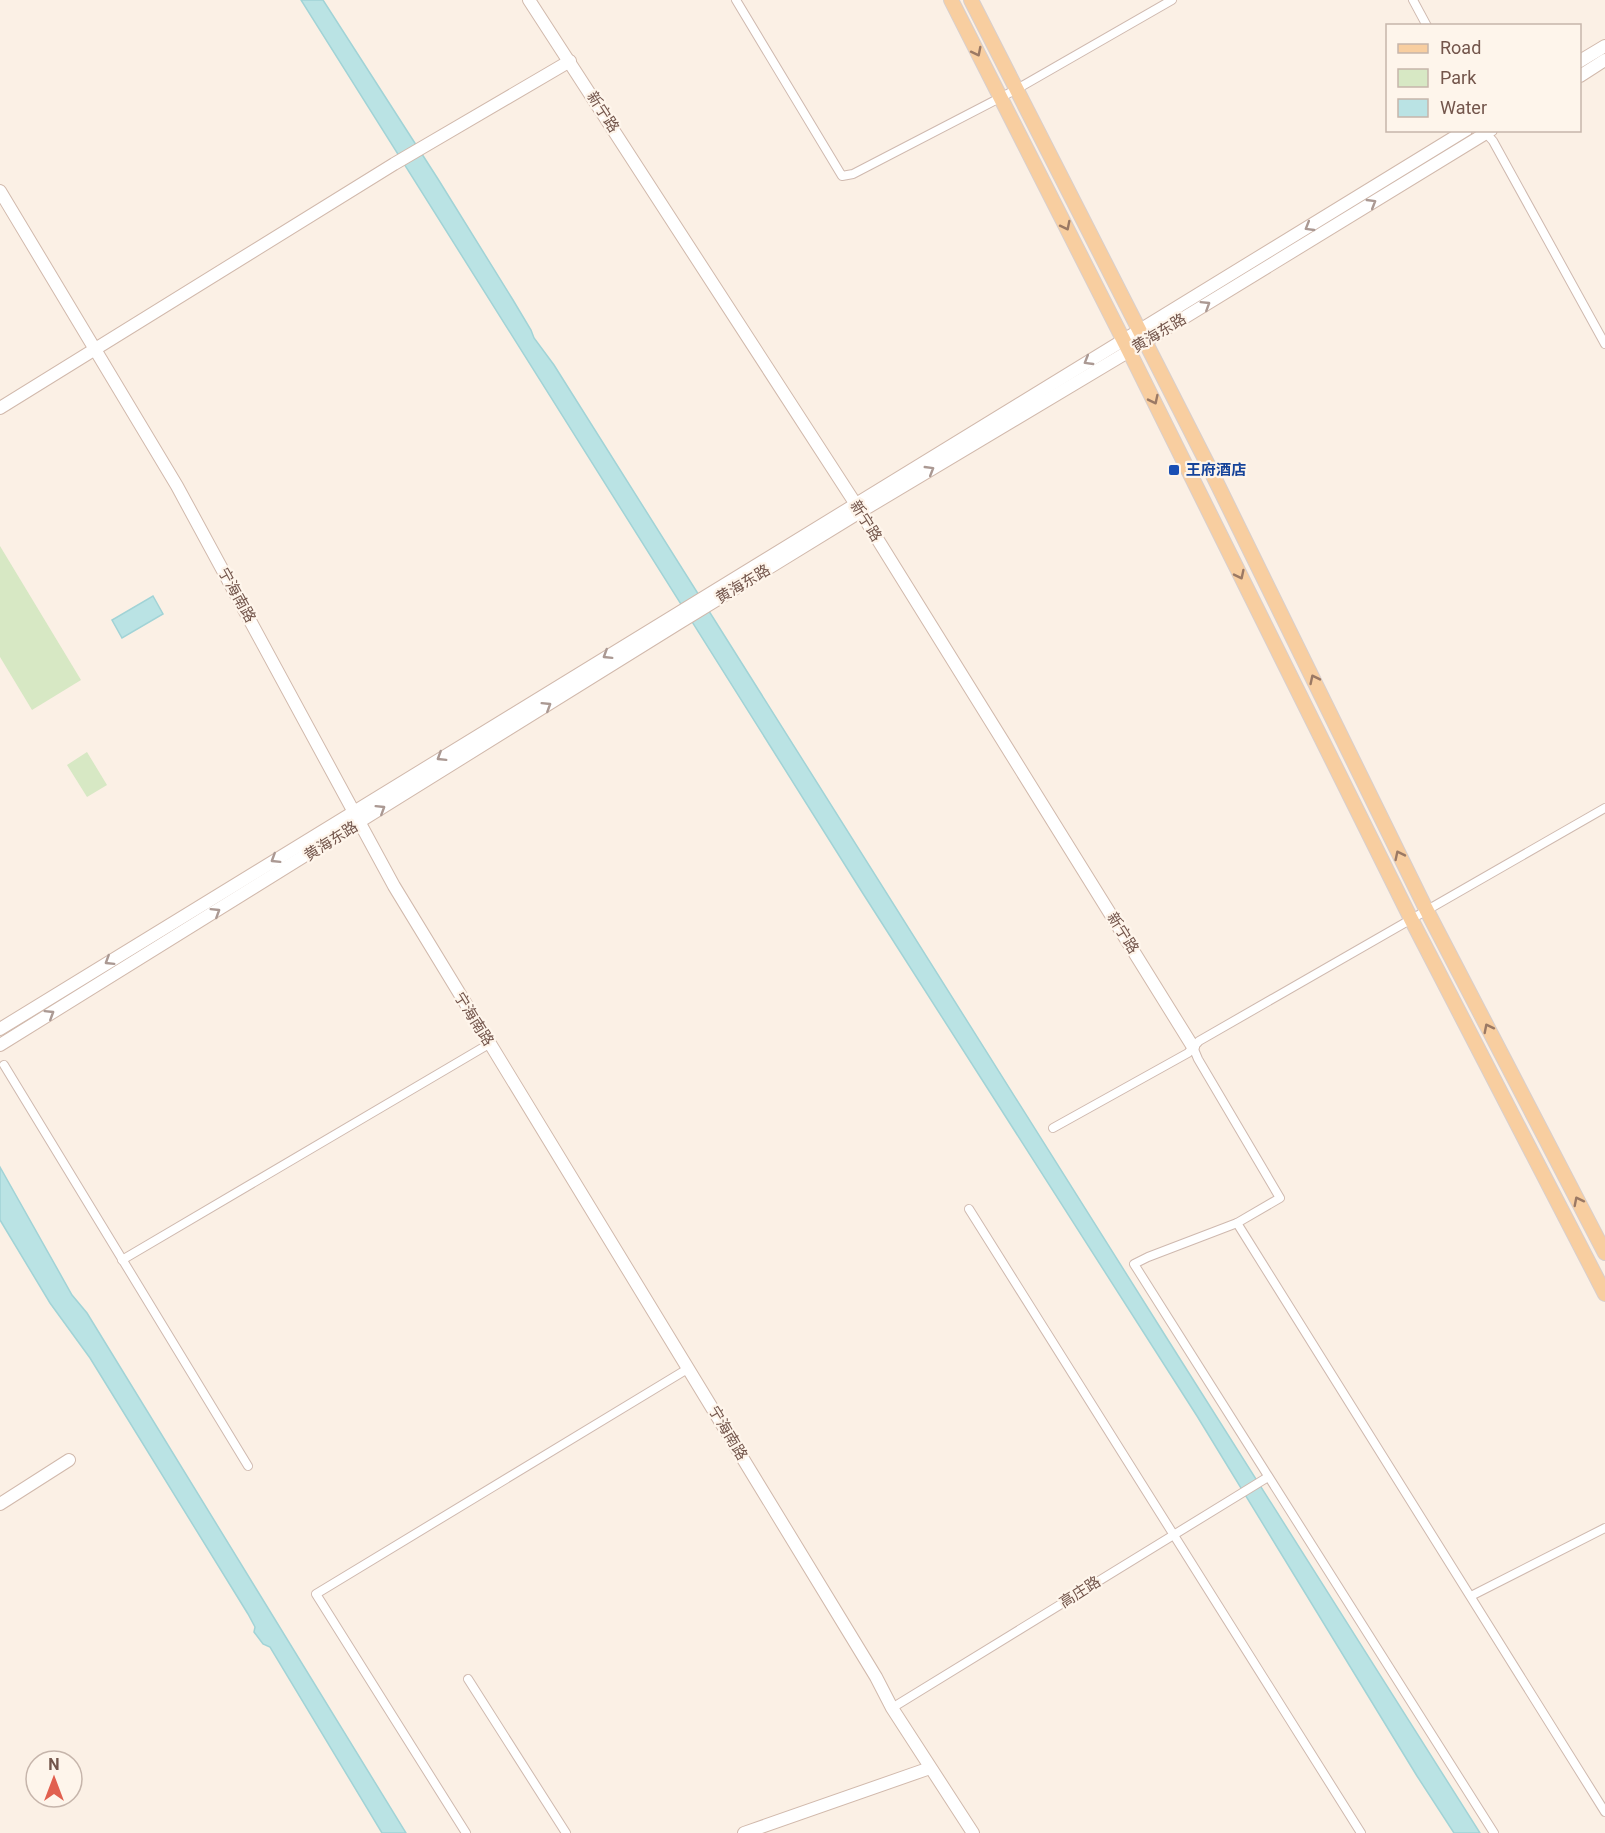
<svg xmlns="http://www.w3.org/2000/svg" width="1605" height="1833" font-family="Roboto,'Noto Sans SC',sans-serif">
<rect width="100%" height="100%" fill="#fbf0e5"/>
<!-- green -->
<g fill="#d7e8c4">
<path d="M0,546L81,680L32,710L0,657Z"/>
<path d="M87,752L107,785L87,797L67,765Z"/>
</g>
<!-- water -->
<g fill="#bae3e4" stroke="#a1d3d6" stroke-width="1.5">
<path d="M301,0H323L438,179L513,300L531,330L534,338L554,365L1168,1340L1480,1833H1454L1417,1776L1197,1416L862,892Z"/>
<path d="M153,596L163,614L122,638L112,620Z"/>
<path d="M0,1167L72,1295L87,1313L406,1833H382L270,1647L263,1644L254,1632L255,1627L248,1614L90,1358L50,1303L0,1220Z"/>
</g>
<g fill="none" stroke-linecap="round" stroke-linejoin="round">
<defs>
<g id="street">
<path d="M736,0L842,176L853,174L1017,89L1172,0"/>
<path d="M1413,0L1427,26"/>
<path d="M1484,131L1493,141L1605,344"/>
<path d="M1193,1047L1198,1059L1280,1198L1237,1223L1605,1812"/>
<path d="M4,1065L248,1466"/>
<path d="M1053,1128L1188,1053L1199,1041L1605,808"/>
<path d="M969,1209L1361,1833"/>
<path d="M1237,1223L1148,1257L1134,1264L1494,1833"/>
<path d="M122,1260L489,1044"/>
<path d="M1471,1596L1605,1528"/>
<path d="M468,1679L566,1833"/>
<path d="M892,1708L1268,1477"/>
<path d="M466,1833L316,1594L689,1368"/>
</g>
<g id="secondary">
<path d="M529,0L855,503L1193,1047"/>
<path d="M1580,61L1605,46"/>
<path d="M1580,76L1605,60"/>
<path d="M0,191L177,486L394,886L876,1677L892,1708L973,1833"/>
<path d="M0,408L394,164L570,61"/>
<path d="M0,1029L1466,130"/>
<path d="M0,1045L679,623L860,512L1146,341L1491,130"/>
<path d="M0,1504L69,1460"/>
<path d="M744,1833L930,1768"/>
</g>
<g id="primary">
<path d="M951,0L1129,351L1411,919L1605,1294"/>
<path d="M971,0L1206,461L1426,909L1605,1253"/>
</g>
</defs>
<!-- street casing -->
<use href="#street" stroke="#cfb9af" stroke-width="10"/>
<!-- secondary casing -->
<use href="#secondary" stroke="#d1b9ac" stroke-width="14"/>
<!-- primary casing -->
<use href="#primary" stroke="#d8cfcd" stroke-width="16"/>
<!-- street -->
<use href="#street" stroke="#fff" stroke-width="8"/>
<!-- secondary -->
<use href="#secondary" stroke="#fff" stroke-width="12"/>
<!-- primary -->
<use href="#primary" stroke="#f8cea0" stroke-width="14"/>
</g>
<!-- one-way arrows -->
<defs><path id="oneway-chevron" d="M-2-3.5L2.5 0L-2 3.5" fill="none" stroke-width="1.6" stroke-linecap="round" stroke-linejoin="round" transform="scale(1.5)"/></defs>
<g stroke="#9b7964">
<use href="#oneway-chevron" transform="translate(977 52) rotate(63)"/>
<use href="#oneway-chevron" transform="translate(1066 226) rotate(63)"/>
<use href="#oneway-chevron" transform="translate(1154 400) rotate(64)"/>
<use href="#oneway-chevron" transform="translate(1240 575) rotate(64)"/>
<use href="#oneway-chevron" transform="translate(1314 679) rotate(-116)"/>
<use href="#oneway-chevron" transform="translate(1399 855) rotate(-116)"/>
<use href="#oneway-chevron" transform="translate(1488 1028) rotate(-117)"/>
<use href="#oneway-chevron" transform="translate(1578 1201) rotate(-117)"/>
</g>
<g stroke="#ab9993">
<use href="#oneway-chevron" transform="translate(1372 203) rotate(-31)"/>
<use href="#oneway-chevron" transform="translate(1309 227) rotate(149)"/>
<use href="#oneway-chevron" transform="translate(1206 305) rotate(-32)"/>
<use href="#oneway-chevron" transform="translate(1088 361) rotate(149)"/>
<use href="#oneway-chevron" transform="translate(930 470) rotate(-31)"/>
<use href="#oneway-chevron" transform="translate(607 655) rotate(148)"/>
<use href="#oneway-chevron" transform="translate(547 706) rotate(-32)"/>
<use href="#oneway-chevron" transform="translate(441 757) rotate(148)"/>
<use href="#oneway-chevron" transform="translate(381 809) rotate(-32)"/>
<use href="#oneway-chevron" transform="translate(275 859) rotate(148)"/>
<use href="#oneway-chevron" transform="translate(216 912) rotate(-32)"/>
<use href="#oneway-chevron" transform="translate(109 961) rotate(148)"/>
<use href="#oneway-chevron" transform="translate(50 1014) rotate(-32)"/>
</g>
<!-- markers -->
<rect fill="#1a4fb4" stroke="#fef5eb" stroke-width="2" x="1168" y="464" width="12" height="12" rx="3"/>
<g text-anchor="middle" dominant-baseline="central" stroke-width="4.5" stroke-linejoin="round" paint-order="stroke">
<!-- street labels -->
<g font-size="15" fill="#73554b" stroke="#fef5eb">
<text transform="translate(603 112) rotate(57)">新宁路</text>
<text transform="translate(1159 333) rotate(-31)">黄海东路</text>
<text transform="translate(866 521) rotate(58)">新宁路</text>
<text transform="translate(743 584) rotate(-31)">黄海东路</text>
<text transform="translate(237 595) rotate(61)">宁海南路</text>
<text transform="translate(331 841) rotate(-32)">黄海东路</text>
<text transform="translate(1123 933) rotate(58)">新宁路</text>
<text transform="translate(474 1019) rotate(58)">宁海南路</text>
<text transform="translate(728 1433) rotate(59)">宁海南路</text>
<text transform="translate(1080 1592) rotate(-32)">高庄路</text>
</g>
<!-- transit labels -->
<g font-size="15" font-weight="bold" fill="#164399" stroke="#fef5eb" text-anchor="start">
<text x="1186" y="470">王府酒店</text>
</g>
</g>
<!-- legend -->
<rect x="1386" y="24" width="195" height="108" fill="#fef5eb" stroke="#c6b5ab" stroke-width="1.5"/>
<rect x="1398" y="44" width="30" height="9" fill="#f8cea0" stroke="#c6b5ab" stroke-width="1.5"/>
<text x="1440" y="54" font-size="18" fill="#73554b">Road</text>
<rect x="1398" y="69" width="30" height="18" fill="#d7e8c4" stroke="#c6b5ab" stroke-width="1.5"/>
<text x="1440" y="84" font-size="18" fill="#73554b">Park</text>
<rect x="1398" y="99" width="30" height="18" fill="#bae3e4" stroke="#c6b5ab" stroke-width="1.5"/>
<text x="1440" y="114" font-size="18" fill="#73554b">Water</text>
<!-- north arrow -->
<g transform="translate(54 1779)"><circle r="28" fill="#fef5eb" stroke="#c6b5ab" stroke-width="1.5"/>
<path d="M0-4.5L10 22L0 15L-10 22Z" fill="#e1604f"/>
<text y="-9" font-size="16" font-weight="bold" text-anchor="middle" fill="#73554b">N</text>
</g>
</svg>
